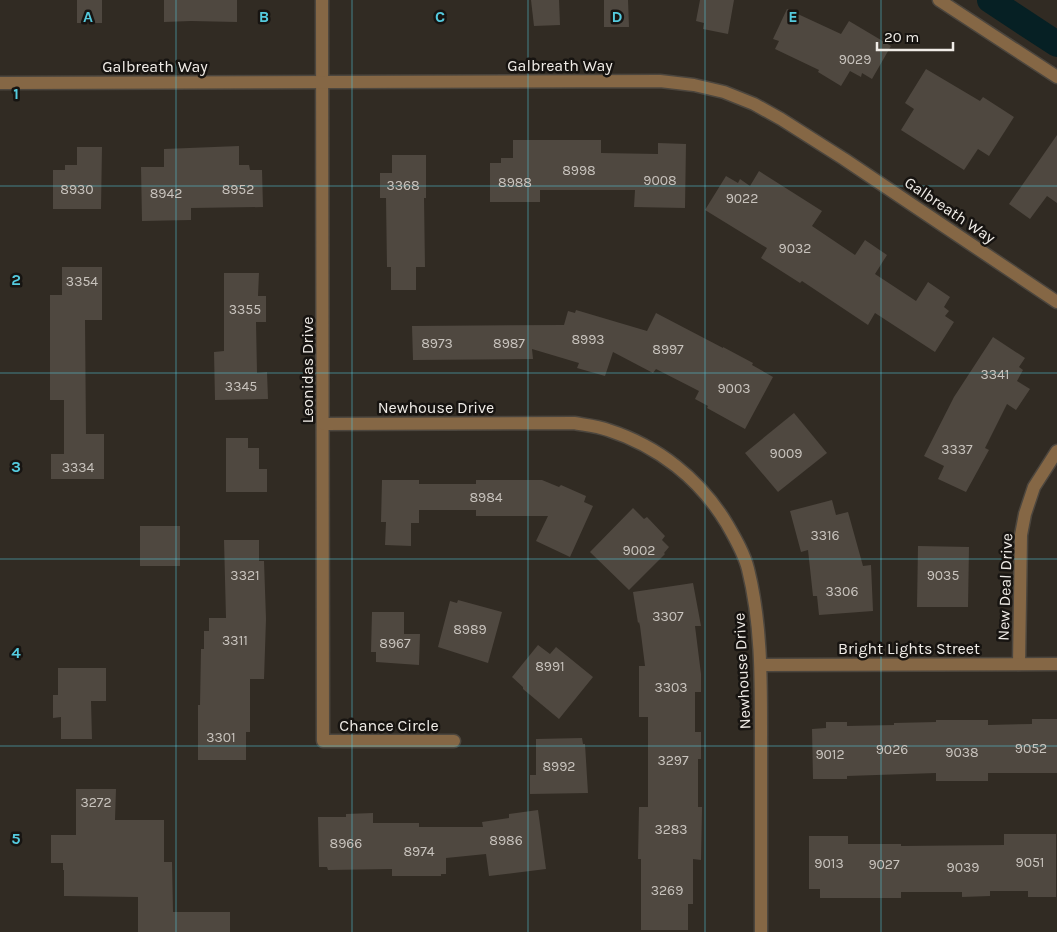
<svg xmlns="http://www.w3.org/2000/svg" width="1057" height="932" font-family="Karla,sans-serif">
<rect width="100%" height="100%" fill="#312b23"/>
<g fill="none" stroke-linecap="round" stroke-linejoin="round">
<!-- canal -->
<path stroke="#062024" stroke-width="26" d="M990,0L1057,44"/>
</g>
<!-- building -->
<g fill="#4f4840">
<rect x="77" y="0" width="25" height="23"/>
<path d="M164,0H237V22L191,21L164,22Z"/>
<path d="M531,0H559L560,25L534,26Z"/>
<path d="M604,0H628L629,27H604Z"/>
<path d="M700,0H734L728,34L703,29L704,23L696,21Z"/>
<path d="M787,9L841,34L849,21L891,46L872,79L862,73L861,77L850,71L841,86L818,72L819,70L775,49L779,41L773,39Z"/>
<path d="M926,69L980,101L983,97L1014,117L989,156L978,149L964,170L901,130L914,109L905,103Z"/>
<path d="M1057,135V203L1047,196L1030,219L1009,204Z"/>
<path d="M513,140H601V153L658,154V143L686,144L685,208L634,207L635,190H540V202H490V163H501V158H513Z"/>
<path d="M239,146V165H249L250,170H262L263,207L191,208V220L142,221L141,167H164V149Z"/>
<path d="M77,147H102L101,209H53V170H65V165H77Z"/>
<path d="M392,155H426V198H424L425,267H416V290H391V267H387L386,198H380V173H392Z"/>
<path d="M759,171L822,211L812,226L855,255L865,240L887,255L875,274L916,301L928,282L950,297L944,307L949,311L945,316L954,322L935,352L875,313L868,325L802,281L800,283L761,258L767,248L705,210L726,176L738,183L740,179L750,186Z"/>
<path d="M62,267H102V320H85L86,434H104V479H51V454H64V400H50V295H62Z"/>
<path d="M224,273H259L258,296H266V322H256L257,373L267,372L268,399L215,400L214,352L224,351Z"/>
<path d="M576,310L647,331L656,313L723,348V347L753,363L752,365L773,377L745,429L707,408L708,406L695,399L699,391L656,369L653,373L613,352L605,376L577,368L579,363L532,349L533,359L413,360L412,326L564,325L568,311L575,313Z"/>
<path d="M993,337L1025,358L1019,367L1023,370L1017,381L1030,389L1016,410L1007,404L985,448L989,450L966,492L938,479L944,466L924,456L954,397Z"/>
<path d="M794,413L827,453L778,492L745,453Z"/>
<path d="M226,438H248V448H259V469H267V492H226Z"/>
<path d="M382,480H419V484H476V480H542L559,487L561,485L586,496L584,502L593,506L570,557L536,541L548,516H476V510H419V523H411V546L385,545L386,522H381Z"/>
<path d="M832,500L836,515L848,512L863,566L871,565L873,611L819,615L817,596H813L808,550L801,552L790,511Z"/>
<path d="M633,508L644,519L647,517L665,536L662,540L669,547L664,553L665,554L629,590L590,552Z"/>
<rect x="140" y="526" width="40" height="40"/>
<path d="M224,540H259V561H264L266,619L264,679H250V732H246V760H198V705H200L201,649H204V631H209V618H226Z"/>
<path d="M918,546L969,547L968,607H917Z"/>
<path d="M693,583L701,626H695L701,674V692H695V732H701V759H698V807H702L701,860L693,859V904H688V930H641V859H638L639,807H648V717H639V666H645L640,626L639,622L638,623L633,592Z"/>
<path d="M458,600L502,612L488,663L438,647L450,601L457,603Z"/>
<path d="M372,612H404V634H420L419,665L376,662V652H371Z"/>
<path d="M538,645L550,654L556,647L593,677L559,719L523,689V687L512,677Z"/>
<path d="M58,668H106V701H91L92,739H61V717L53,718V695H58Z"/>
<path d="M1032,719H1057V773H988V781H936V773L847,776V779H813L812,729L826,728V722H847V726L894,725V723L936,722V720H988V725L1032,724Z"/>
<path d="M582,738L583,744H585L588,793L530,794V775H536V739Z"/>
<path d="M76,789H116L115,820H164V862H172L173,912H230V932H138V897L64,896V870H63V863H51V835H76Z"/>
<path d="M538,810L546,869L489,876L486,854L446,858V874H441V876H392V869L328,870L327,867H319L318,817H346V814L373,813V823H419V827H483L482,822L509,818V814Z"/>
<path d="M1004,834H1056V897H1028V891H990V896L962,897V892H901V898H820V889H809V836H848V844H901V846L1004,845Z"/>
</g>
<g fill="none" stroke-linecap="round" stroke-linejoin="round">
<defs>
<g id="minor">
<path d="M322,0L323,741H454"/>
<path d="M939,0L1057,77"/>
<path d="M0,83L660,81L694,85L724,92L754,104L781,119L844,159L1057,302"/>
<path d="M324,424L574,423C585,425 597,426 608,430C658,446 700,479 727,524C735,538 744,553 748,569C762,625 761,684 761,742C761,805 761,869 761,932"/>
<path d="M1019,664L1021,535L1025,514L1034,487L1057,451"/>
<path d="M761,665L1057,664"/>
</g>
</defs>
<!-- minor casing -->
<use href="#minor" stroke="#4c463e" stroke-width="15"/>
<!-- minor -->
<use href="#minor" stroke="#856745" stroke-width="12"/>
</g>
<!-- grid -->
<path fill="none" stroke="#54cade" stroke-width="1" stroke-opacity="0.55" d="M176,0V932M352,0V932M528,0V932M705,0V932M881,0V932M0,186H1057M0,373H1057M0,559H1057M0,746H1057"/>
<g text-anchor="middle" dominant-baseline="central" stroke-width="5" stroke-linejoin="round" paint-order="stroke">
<!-- number labels -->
<g font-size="14" fill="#c8c3bd">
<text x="855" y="59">9029</text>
<text x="579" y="170">8998</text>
<text x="660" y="180">9008</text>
<text x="515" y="182">8988</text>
<text x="403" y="185">3368</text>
<text x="77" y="189">8930</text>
<text x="238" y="189">8952</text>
<text x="166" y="193">8942</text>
<text x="742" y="198">9022</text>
<text x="795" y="248">9032</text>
<text x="82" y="281">3354</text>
<text x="245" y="309">3355</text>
<text x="588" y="339">8993</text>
<text x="437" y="343">8973</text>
<text x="509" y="343">8987</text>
<text x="668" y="349">8997</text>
<text x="995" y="374">3341</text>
<text x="241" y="386">3345</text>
<text x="734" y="388">9003</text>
<text x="957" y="449">3337</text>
<text x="786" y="453">9009</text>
<text x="78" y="467">3334</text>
<text x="486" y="497">8984</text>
<text x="825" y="535">3316</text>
<text x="639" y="550">9002</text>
<text x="245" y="575">3321</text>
<text x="943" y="575">9035</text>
<text x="842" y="591">3306</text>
<text x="668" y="616">3307</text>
<text x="470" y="629">8989</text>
<text x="235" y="640">3311</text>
<text x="395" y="643">8967</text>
<text x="550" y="666">8991</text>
<text x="671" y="687">3303</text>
<text x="221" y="737">3301</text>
<text x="1031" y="748">9052</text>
<text x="892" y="749">9026</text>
<text x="962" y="752">9038</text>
<text x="830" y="754">9012</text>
<text x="673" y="760">3297</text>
<text x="559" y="766">8992</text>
<text x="96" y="802">3272</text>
<text x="671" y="829">3283</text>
<text x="506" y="840">8986</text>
<text x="346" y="843">8966</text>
<text x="419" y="851">8974</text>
<text x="1030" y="862">9051</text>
<text x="829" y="863">9013</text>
<text x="884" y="864">9027</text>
<text x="963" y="867">9039</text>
<text x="667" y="890">3269</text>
</g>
<!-- street labels -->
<g font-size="16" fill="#f0ece7" stroke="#171411">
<text x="560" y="65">Galbreath Way</text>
<text x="155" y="66">Galbreath Way</text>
<text transform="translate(950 210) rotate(34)">Galbreath Way</text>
<text transform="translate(307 370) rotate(-90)">Leonidas Drive</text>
<text x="436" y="407">Newhouse Drive</text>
<text transform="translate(1005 587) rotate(-88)">New Deal Drive</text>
<text x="909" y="648">Bright Lights Street</text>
<text transform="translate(742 671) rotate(-93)">Newhouse Drive</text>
<text x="389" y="725">Chance Circle</text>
</g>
</g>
<g font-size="16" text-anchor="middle" font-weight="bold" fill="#54cade" stroke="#171411" stroke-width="5" stroke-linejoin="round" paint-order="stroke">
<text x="88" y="22">A</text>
<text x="264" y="22">B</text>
<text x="440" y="22">C</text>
<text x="617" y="22">D</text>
<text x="793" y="22">E</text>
<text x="16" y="99">1</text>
<text x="16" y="285">2</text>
<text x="16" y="472">3</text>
<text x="16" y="658">4</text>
<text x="16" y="844">5</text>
</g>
<!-- scale -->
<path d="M877 42v8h76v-8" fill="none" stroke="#f0ece7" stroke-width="2.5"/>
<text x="884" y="42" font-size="15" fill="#f0ece7" stroke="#171411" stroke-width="4" paint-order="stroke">20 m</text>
</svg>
